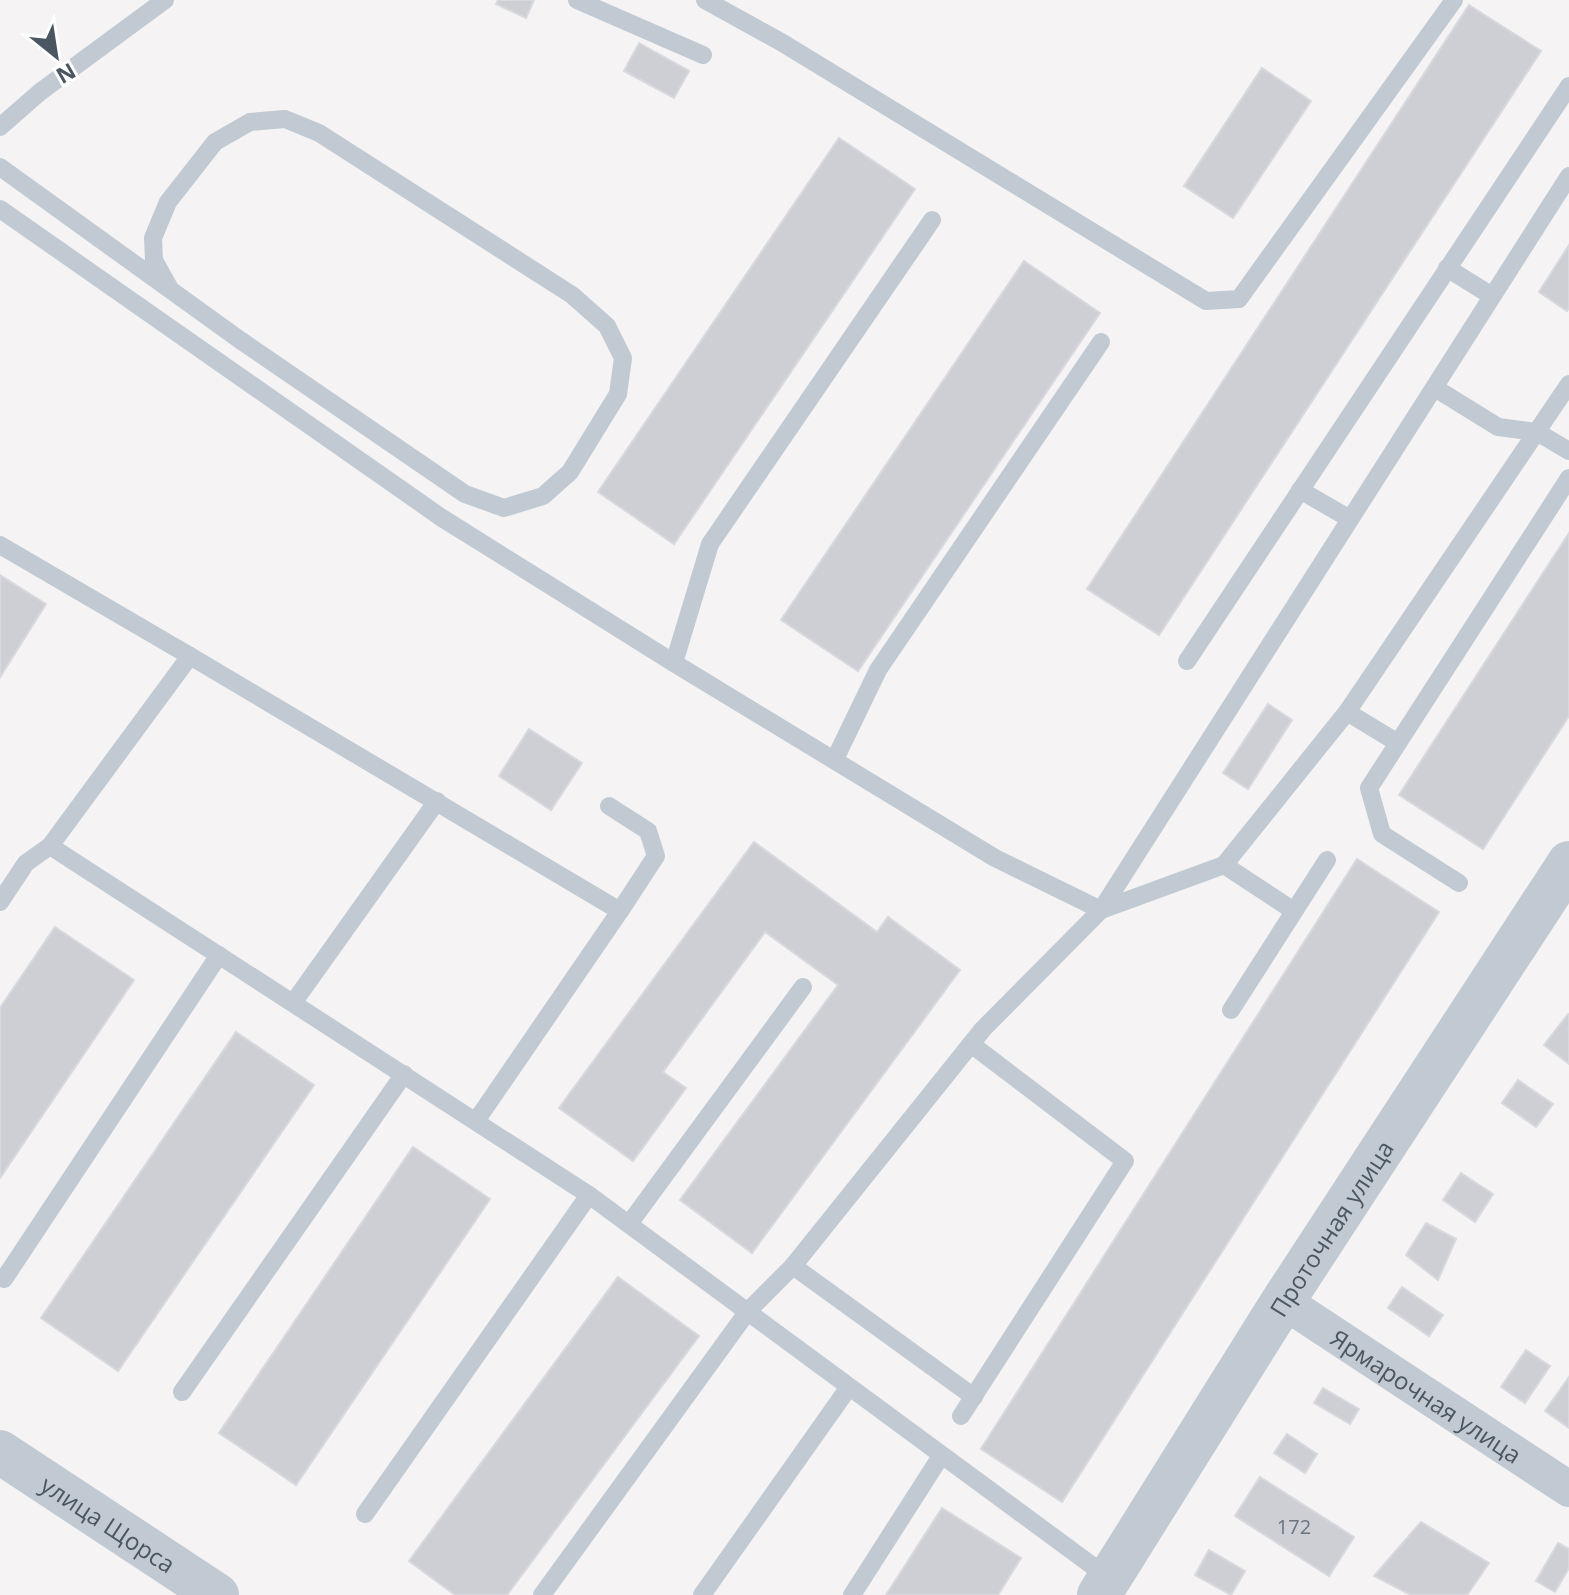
<svg xmlns="http://www.w3.org/2000/svg" width="1569" height="1595" font-family="'Open Sans',sans-serif">
<rect width="100%" height="100%" fill="#f5f3f3"/>
<!-- building -->
<g fill="#cdcfd5" stroke="#d7d9de" stroke-width="2">
<path d="M498,0H534L526,18L496,4Z"/>
<path d="M1469,5L1541,51L1159,635L1087,589Z"/>
<path d="M639,43L689,71L674,98L624,71Z"/>
<path d="M1262,68L1311,101L1233,218L1184,186Z"/>
<path d="M839,138L915,189L674,544L598,492Z"/>
<path d="M1569,245V308L1567,311L1539,292Z"/>
<path d="M1024,261L1100,313L858,671L781,620Z"/>
<path d="M1569,533V716L1483,849L1399,795Z"/>
<path d="M0,575L46,604L0,677Z"/>
<path d="M1268,704L1292,720L1248,789L1223,773Z"/>
<path d="M529,729L582,763L551,810L499,776Z"/>
<path d="M754,842L877,932L888,917L960,970L752,1253L680,1200L838,985L765,932L663,1072L686,1088L633,1161L559,1108Z"/>
<path d="M1357,859L1439,912L1062,1502L981,1449Z"/>
<path d="M55,927L134,980L0,1178V1008Z"/>
<path d="M1568,1014L1569,1015V1064L1544,1045Z"/>
<path d="M236,1032L314,1085L118,1371L41,1318Z"/>
<path d="M1518,1080L1553,1104L1536,1127L1502,1103Z"/>
<path d="M413,1147L490,1199L296,1485L219,1433Z"/>
<path d="M1461,1173L1493,1194L1475,1222L1443,1200Z"/>
<path d="M1426,1223L1456,1239L1438,1280L1406,1255Z"/>
<path d="M618,1277L699,1336L507,1595H455L409,1561Z"/>
<path d="M1402,1287L1443,1315L1429,1336L1388,1308Z"/>
<path d="M1526,1350L1550,1366L1525,1403L1501,1387Z"/>
<path d="M1569,1377V1428L1545,1411Z"/>
<path d="M1323,1388L1359,1409L1350,1424L1314,1403Z"/>
<path d="M1287,1434L1317,1454L1305,1473L1274,1453Z"/>
<path d="M1260,1477L1354,1537L1329,1576L1235,1516Z"/>
<path d="M942,1508L1021,1558L998,1595H886Z"/>
<path d="M1421,1522L1489,1563L1467,1595H1411L1374,1576Z"/>
<path d="M1558,1543L1569,1549V1568L1555,1592L1536,1581Z"/>
<path d="M1209,1550L1245,1571L1231,1595L1195,1575Z"/>
</g>
<g fill="none" stroke-linecap="round" stroke-linejoin="round">
<!-- service -->
<g stroke="#c1cad2" stroke-width="18">
<path d="M577,0L703,55"/>
<path d="M705,0L781,42L1206,301L1239,299L1454,0"/>
<path d="M0,127L40,92L165,0"/>
<path d="M0,167L240,340L465,494L504,508L543,496L570,472L618,394L623,358L607,326L572,295L319,133L285,119L250,122L215,142L168,202L153,238L154,260L169,287"/>
<path d="M0,209L442,518L674,663L995,858L1101,910L1224,865L1347,712L1569,384"/>
<path d="M1447,268L1492,296"/>
<path d="M1435,388L1498,427L1537,432L1569,451"/>
<path d="M1300,490L1350,519"/>
<path d="M0,545L190,656L50,846L589,1195L1109,1578"/>
<path d="M190,656L620,911L476,1121"/>
<path d="M1187,661L1569,86"/>
<path d="M674,663L710,544L932,220"/>
<path d="M1347,712L1398,743"/>
<path d="M835,759L878,670L1101,342"/>
<path d="M609,806L648,831L656,856L620,911"/>
<path d="M1224,865L1294,911"/>
<path d="M1459,883L1382,834L1369,788L1569,478"/>
<path d="M0,902L26,863L50,846"/>
<path d="M293,1003L437,801"/>
<path d="M1231,1010L1327,860"/>
<path d="M629,1224L803,987"/>
<path d="M793,1266L974,1397"/>
<path d="M4,1279L219,955"/>
<path d="M182,1392L404,1074"/>
<path d="M961,1416L1125,1161L971,1044"/>
<path d="M365,1514L589,1195"/>
<path d="M542,1595L748,1311L793,1266L983,1029L1101,910L1569,176"/>
<path d="M702,1595L849,1387"/>
<path d="M852,1595L941,1456"/>
</g>
<!-- minor -->
<path stroke="#c1cad2" stroke-width="36" id="s1" d="M1283,1301L1569,1489"/>
<!-- tertiary -->
<g stroke="#c1cad2" stroke-width="44">
<path id="s2" d="M0,1452L217,1595"/>
<path id="s3" d="M1099,1595L1283,1301L1569,863"/>
</g>
</g>
<g text-anchor="middle" dominant-baseline="central" stroke-width="6" stroke-linejoin="round" paint-order="stroke">
<!-- number labels -->
<g font-size="20" fill="#6b747e">
<text x="1294" y="1526">172</text>
</g>
<!-- street labels -->
<g font-size="24" fill="#4a5661" stroke="#fff">
<text stroke="none"><textPath href="#s3" startOffset="434">Проточная улица</textPath></text>
<text stroke="none"><textPath href="#s1" startOffset="172">Ярмарочная улица</textPath></text>
<text stroke="none"><textPath href="#s2" startOffset="130">улица Щорса</textPath></text>
</g>
</g>
<!-- north arrow -->
<g transform="translate(56 56) rotate(150)" stroke="#ffffff" stroke-width="6" paint-order="stroke">
<path d="M0-6L14 30L0 20L-14 30Z" fill="#4a5661"/>
<text y="-12" font-size="22" font-weight="bold" text-anchor="middle" fill="#4a5661">N</text>
</g>
</svg>
